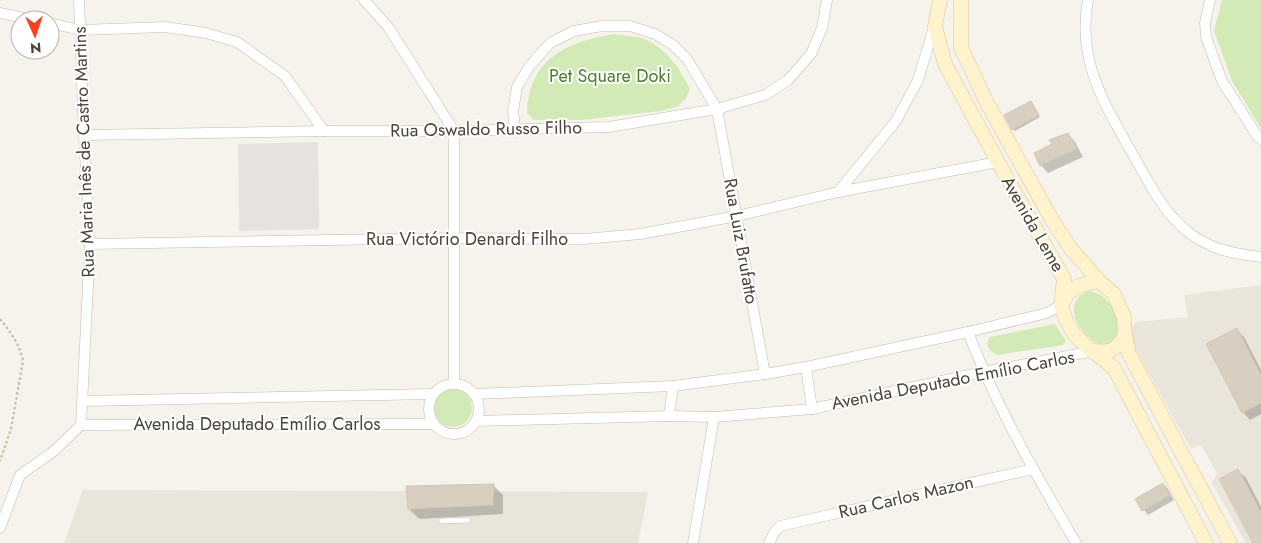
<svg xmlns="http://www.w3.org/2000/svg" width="1261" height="543" font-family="Jost,sans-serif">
<rect width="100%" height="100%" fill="#f6f3ec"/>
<!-- residential -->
<g fill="#eae5da">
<path d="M1261,285V543H1246L1212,483L1217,473L1201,445L1191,449L1133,345L1131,332L1134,325L1137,322L1188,317L1184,295Z"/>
<path d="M83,490L648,492L638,543H64Z"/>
</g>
<!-- industrial -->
<path fill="#e6e2dd" d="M318,142L319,229L239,231L238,144Z"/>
<!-- green -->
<g fill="#d2eab5">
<path d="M1222,0H1261V128L1232,81L1214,31Z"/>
<path d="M614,34C623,36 636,36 645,39C667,49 679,68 690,89L686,98L679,106L661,111L581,120H534L527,113C529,59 566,42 614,34Z"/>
<path d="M1089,291C1108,292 1125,321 1115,338C1100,364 1049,304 1089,291Z"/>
<path d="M1055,324L1066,341L1063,345L997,355C989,351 984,345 990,337Z"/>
<circle cx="453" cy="408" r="19"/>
</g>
<!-- shadow -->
<g fill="#0003">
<path d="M1033,105L1040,117L1015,131L1013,129Z"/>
<path d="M1068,134L1075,142L1083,157L1048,173L1041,165L1054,145Z"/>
<path d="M1237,330L1244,337L1261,370V414L1250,420L1243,412Z"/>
<path d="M1238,471L1246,478L1261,507V543H1255Z"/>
<path d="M1163,484L1168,489L1174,500L1148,515L1137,500Z"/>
<path d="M493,485L503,495V514L419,519L409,509Z"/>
</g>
<!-- building -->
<g fill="#d8cfc1" stroke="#d3c7b4">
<path d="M1031,101L1039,115L1012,130L1004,115Z"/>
<path d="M1068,133L1077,149L1040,166L1034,153L1052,144L1049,140Z"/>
<path d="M1237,328L1261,375V403L1242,413L1206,344Z"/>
<path d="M1238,469L1261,512V543H1253L1219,479Z"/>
<path d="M1163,483L1170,495L1142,511L1135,499Z"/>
<path d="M494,484L493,505L408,509L406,486Z"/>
</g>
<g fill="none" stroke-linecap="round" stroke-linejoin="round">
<defs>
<path id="lane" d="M441,521L468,520"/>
<g id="street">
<path d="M79,0L84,135L90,244L81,425"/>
<path d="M364,0L389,28L454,131V383"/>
<path d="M1088,0C1076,63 1107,108 1136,160C1151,186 1163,212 1187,231C1208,249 1234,254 1261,257"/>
<path d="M1210,0L1205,23L1206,37L1222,81L1258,137L1261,139"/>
<path d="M0,13L33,20"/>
<path d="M50,23L80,30L165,27L206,33L237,42L285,76L324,131"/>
<path d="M515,128L513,111L517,87L529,67L550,43L574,31L602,26H630L655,34L673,45L687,59L717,109L765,374"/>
<path d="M84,135L324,131H454L609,127L717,109L765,95L788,80L811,54L822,28L827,0"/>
<path d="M838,192L896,121L918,80L934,27"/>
<path d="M90,244L453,238L584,239L640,234L737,216L838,192L998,162"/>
<path d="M968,332C996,406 1036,475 1076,543"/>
<path d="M806,367L812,409"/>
<circle cx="454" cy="409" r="25"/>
<path d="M475,394L673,386L765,374L806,367L968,332L1047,313L1061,305"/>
<path d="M83,401L433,394"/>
<path d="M669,416L673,386"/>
<path d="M476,421L669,416L714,417L812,409L983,372L1094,351"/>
<path d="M81,425L433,424"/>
<path d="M0,528L20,475L54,451L81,425"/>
<path d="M693,543L714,417"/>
<path d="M769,543L774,533L780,526L1033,469"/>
</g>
<g id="secondary">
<path d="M940,0L935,26L945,64L998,162L1064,279L1061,305L1066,320L1074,334L1085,345L1114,368L1206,543"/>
<path d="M961,0V48L987,103L1052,220L1071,249L1099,281L1114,294L1124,317L1125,336L1129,354L1230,543"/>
<path d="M1063,302C1071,286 1082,284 1099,281"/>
<path d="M1094,351C1112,353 1115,350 1125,336"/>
</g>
</defs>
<!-- lane casing -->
<use href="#lane" stroke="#c2bbae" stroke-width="6"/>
<!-- street casing -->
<use href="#street" stroke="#c2bbae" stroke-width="11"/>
<!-- secondary casing -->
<use href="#secondary" stroke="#d6c79b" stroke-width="15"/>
<!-- path -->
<path stroke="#c4b79f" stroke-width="2" stroke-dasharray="2.5 2.5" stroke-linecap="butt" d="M0,319C10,332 20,344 23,361L11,429L0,461"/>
<!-- lane -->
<use href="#lane" stroke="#fff" stroke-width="5"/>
<!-- street -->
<use href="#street" stroke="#fff" stroke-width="10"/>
<!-- secondary -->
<use href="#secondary" stroke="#fff3cd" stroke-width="14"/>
</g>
<g text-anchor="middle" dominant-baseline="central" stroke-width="4" stroke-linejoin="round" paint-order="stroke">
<!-- park labels -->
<g font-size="18" fill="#4a7f2a" stroke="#fff">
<text x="610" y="76">Pet Square Doki</text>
</g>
<!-- street labels -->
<g font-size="18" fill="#4b4439" stroke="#fff">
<text transform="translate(486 129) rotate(-1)">Rua Oswaldo Russo Filho</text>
<text transform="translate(84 152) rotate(-92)">Rua Maria Inês de Castro Martins</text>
<text transform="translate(1033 224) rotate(60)">Avenida Leme</text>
<text x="467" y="239">Rua Victório Denardi Filho</text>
<text transform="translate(741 241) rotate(80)">Rua Luiz Brufatto</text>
<text transform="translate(953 380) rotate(-11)">Avenida Deputado Emílio Carlos</text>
<text x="257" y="424">Avenida Deputado Emílio Carlos</text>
<text transform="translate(906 497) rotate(-13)">Rua Carlos Mazon</text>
</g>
</g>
<!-- north arrow -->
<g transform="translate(35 35) rotate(177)"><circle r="24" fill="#ffffff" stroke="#b7b4b0"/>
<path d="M0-4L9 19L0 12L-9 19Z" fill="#fc3f1d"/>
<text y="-8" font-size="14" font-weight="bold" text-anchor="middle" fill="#4b4439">N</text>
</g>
</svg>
